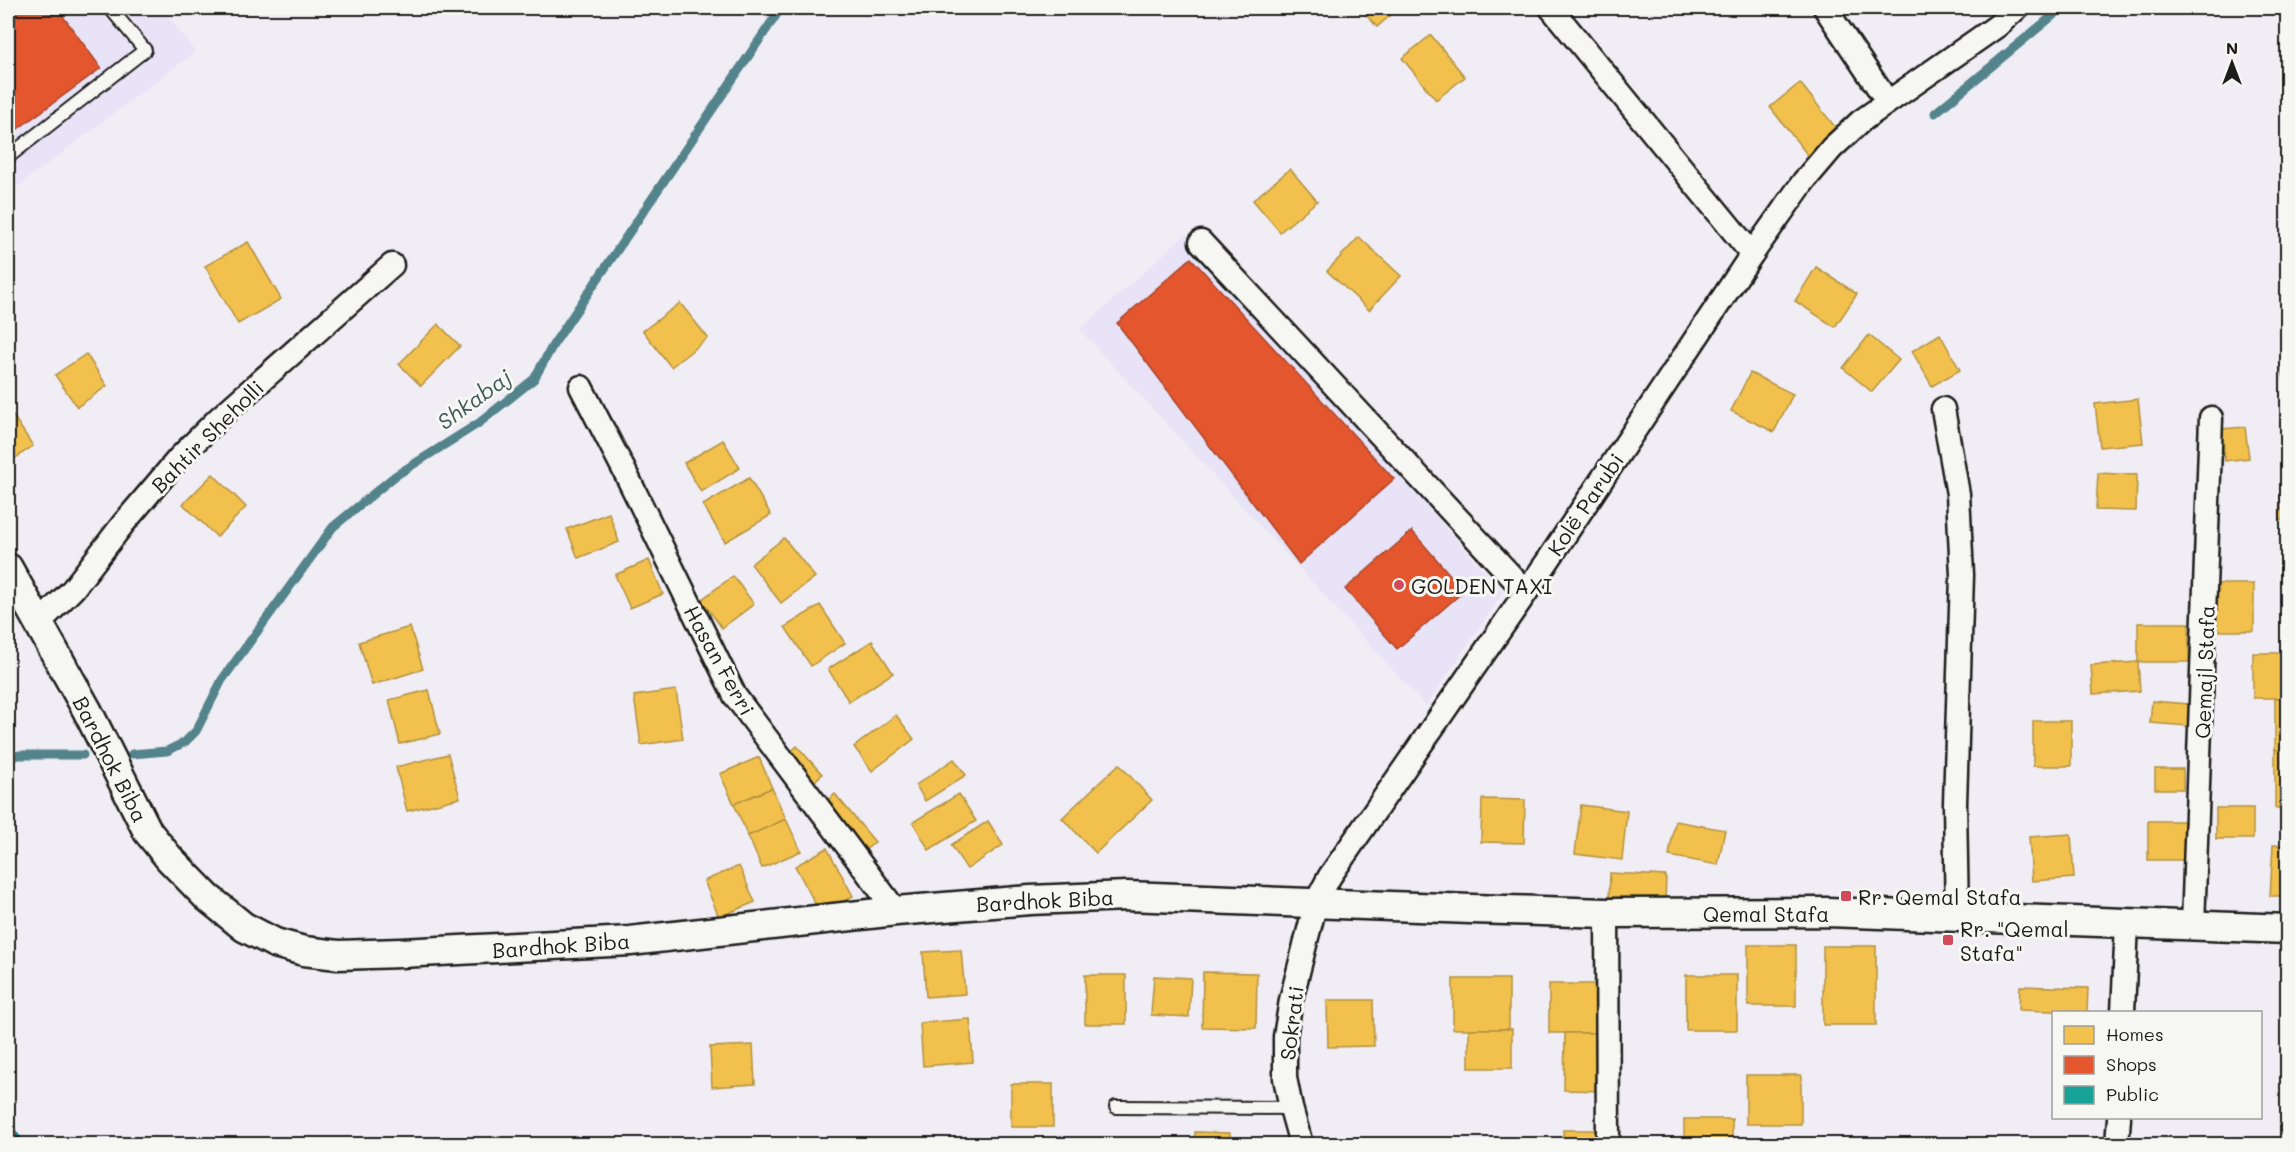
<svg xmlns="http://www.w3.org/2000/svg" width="2295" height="1152" font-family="Mali,sans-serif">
<rect width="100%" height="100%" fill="#f0edf4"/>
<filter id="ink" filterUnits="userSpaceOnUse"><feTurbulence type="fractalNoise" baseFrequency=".0167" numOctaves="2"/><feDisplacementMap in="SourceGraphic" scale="12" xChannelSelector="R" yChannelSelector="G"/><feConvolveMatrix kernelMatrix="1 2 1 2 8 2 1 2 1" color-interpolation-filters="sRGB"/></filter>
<g filter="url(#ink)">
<!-- built -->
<g fill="#e8e3f7">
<path d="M8,8H162L195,52L8,194Z"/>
<path d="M1186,234L1503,593L1426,706L1080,330Z"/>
</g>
<!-- homes -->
<g fill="#f2c14e" stroke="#b2903f" stroke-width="1.5">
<path d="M1360,8H1399L1377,27Z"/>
<path d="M1431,35L1465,77L1436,100L1402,58Z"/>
<path d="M1800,83L1844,138L1813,162L1770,107Z"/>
<path d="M1290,169L1317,201L1280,232L1253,200Z"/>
<path d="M1359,237L1401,276L1369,310L1327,271Z"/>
<path d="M248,242L281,299L238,324L205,266Z"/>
<path d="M1816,267L1857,294L1835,327L1795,301Z"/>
<path d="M680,303L708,338L671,367L643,331Z"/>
<path d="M438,324L460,346L421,386L399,364Z"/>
<path d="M1940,334L1960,370L1932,386L1912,351Z"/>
<path d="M1869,335L1899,360L1872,392L1843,368Z"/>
<path d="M86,354L107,386L77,407L55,375Z"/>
<path d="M2288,365V394L2281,366Z"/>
<path d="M1750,373L1793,394L1774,432L1731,411Z"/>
<path d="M2138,399L2143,443L2100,447L2095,404Z"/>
<path d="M8,408L33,446L8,463Z"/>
<path d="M2245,427L2249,458L2225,461L2221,429Z"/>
<path d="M723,440L740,468L701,492L684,463Z"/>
<path d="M2098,473L2137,475L2136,511L2096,510Z"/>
<path d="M213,474L246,507L217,537L183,504Z"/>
<path d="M2282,475H2288V520H2280Z"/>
<path d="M749,478L771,515L725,542L703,505Z"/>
<path d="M609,513L619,542L578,558L567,529Z"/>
<path d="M784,538L815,577L781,603L751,564Z"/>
<path d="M649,560L663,594L630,608L615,575Z"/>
<path d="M733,576L754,604L722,628L701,600Z"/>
<rect x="2214" y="584" width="40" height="47"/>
<path d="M820,605L845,643L811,666L785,627Z"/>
<rect x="2138" y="623" width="51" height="39"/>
<path d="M410,627L423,669L372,685L359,642Z"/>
<path d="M872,641L893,673L849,702L828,669Z"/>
<rect x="2253" y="653" width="35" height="45"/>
<path d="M2138,662L2140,691L2093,694L2091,665Z"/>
<path d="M429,690L440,734L400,744L389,700Z"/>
<path d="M676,690L683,739L641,745L634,696Z"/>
<rect x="2275" y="698" width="13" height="52"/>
<path d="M2152,701L2189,704L2188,726L2150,723Z"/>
<path d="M896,715L914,739L872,771L854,747Z"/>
<rect x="2033" y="721" width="38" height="45"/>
<path d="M797,746L822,774L812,784L787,755Z"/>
<rect x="2275" y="750" width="13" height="58"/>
<path d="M448,754L460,798L407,811L396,767Z"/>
<path d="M759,757L772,788L734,804L720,774Z"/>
<path d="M954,759L966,775L925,801L916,785Z"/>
<path d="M1119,764L1152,800L1096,853L1062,818Z"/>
<rect x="2155" y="769" width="28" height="20"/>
<path d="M772,788L786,819L748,836L734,804Z"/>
<path d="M835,794L875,842L862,853L823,804Z"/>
<path d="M959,794L976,821L929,850L913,822Z"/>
<path d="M1482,799L1525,800L1524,843L1481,842Z"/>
<path d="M1581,805L1627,811L1622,860L1575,854Z"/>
<rect x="2216" y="808" width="37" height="31"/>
<path d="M786,819L801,851L762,868L748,836Z"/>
<path d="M988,821L1003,845L967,869L951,845Z"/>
<path d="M1675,821L1725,830L1718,865L1669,856Z"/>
<rect x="2148" y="821" width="37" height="39"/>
<path d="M2071,834L2074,878L2032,881L2029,837Z"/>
<path d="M2273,845L2288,846V896H2270Z"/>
<path d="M827,848L853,896L821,914L795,866Z"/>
<path d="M739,866L755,902L719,917L704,881Z"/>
<path d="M1610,873L1666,876L1665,902L1609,899Z"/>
<rect x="1748" y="945" width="48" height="61"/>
<rect x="1823" y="946" width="53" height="79"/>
<path d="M961,950L965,994L926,997L923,952Z"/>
<path d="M1203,972L1257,973L1256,1028L1202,1027Z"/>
<rect x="1085" y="975" width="41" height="49"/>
<rect x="1686" y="975" width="51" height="55"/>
<path d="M1154,976L1191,978L1189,1017L1151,1015Z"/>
<rect x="1453" y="979" width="56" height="50"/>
<rect x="1549" y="984" width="48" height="49"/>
<path d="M2020,986L2088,988L2087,1012L2019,1010Z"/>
<path d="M1327,1000H1373L1374,1046L1328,1047Z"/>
<path d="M970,1019L973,1062L923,1066L920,1023Z"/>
<rect x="1469" y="1029" width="43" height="39"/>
<path d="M1565,1033H1607L1606,1091L1564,1090Z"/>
<path d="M753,1045L755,1084L712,1087L710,1047Z"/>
<rect x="1746" y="1075" width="55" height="49"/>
<rect x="1011" y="1084" width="42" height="43"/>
<rect x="1684" y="1119" width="48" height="25"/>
<rect x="1563" y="1130" width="33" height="14"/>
<path d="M1195,1132L1230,1133V1144H1195Z"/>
</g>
<!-- shops -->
<g fill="#e4572e" stroke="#a84529" stroke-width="1.5">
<path d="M8,8H57L101,68L8,136Z"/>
<path d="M1191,258L1394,479L1299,564L1117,323Z"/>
<path d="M1412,531L1464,591L1397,649L1345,589Z"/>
</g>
<!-- public -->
<path fill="#17a398" stroke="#187a73" stroke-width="1.5" d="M8,1121L25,1144H8Z"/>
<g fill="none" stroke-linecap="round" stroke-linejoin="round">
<!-- stream -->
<g stroke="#53838b" stroke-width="9">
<path d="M1935,113L2062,8"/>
<path d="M132,754L167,751L185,742L196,731L222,680L333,527L395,476L479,423L534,379L553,345L781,8"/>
<path d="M8,758L19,755H83"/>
</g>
<defs>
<g id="service">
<path d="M8,157L145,50L110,8"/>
<path d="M1116,1107L1291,1108"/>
</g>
<g id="minor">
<path d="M1551,8L1752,254"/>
<path d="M1825,8L1887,101"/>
<path d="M1201,242L1526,592"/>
<path d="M581,387L624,470L735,696L896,911"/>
<path d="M1943,409L1958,494L1962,575L1955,804L1957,917"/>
<path d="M39,623L73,589L123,524L179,458L218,419L392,265"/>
<path d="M1607,913L1608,1144"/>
<path d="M2193,926L2211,418"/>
<path d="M2123,1012L2127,923"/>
<path d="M1301,1144L1291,1108L1285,1078V1037L1291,1000L1316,902L1330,876L1547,562L1752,254L1804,181L1832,148L1861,121L1997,26L2017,8"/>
<path d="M2117,1144L2119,1118"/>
</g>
<path id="tertiary" d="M8,568L87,710L148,832L169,858L207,897L244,927L275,943L304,951L338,955L401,953L630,941L896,911L1030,900L1127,896L1471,909L1607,913L1827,912L2288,929"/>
</defs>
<!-- service casing -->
<use href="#service" stroke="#1c1c1c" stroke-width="16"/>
<!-- minor casing -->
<use href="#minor" stroke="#1c1c1c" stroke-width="27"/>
<!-- tertiary casing -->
<use href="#tertiary" stroke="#1c1c1c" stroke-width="33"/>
<!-- service -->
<use href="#service" stroke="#f6f6f2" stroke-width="12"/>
<!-- minor -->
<use href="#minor" stroke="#f6f6f2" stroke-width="22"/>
<!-- tertiary -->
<use href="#tertiary" stroke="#f6f6f2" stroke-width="28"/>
</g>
</g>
<!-- markers -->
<g fill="#d1495b" stroke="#f6f6f2" stroke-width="2">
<circle cx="1399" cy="585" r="6"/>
<rect x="1840" y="890" width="12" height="12" rx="3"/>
<rect x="1942" y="934" width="12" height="12" rx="3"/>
</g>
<g text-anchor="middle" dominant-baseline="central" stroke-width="6" stroke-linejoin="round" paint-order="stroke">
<!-- street labels -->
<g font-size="21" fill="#1c1c1c" stroke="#f6f6f2">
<text transform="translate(207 436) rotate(-45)">Bahtir Sheholli</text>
<text transform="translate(1585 504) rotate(-56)">Kolë Parubi</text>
<text transform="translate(720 660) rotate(61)">Hasan Ferri</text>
<text transform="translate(2204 672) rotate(-88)">Qemajl Stafa</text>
<text transform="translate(111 759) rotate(63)">Bardhok Biba</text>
<text transform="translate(1045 900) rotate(-3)">Bardhok Biba</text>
<text x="1766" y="913">Qemal Stafa</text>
<text transform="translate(561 945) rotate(-4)">Bardhok Biba</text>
<text transform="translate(1291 1023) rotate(-83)">Sokrati</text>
</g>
<!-- poi labels -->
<g font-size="21" fill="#1c1c1c" stroke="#f6f6f2" text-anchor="start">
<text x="1411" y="585">GOLDEN TAXI</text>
<text x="1858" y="896">Rr. Qemal Stafa</text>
<text x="1960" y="928">Rr. "Qemal<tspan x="1960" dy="24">Stafa"</tspan></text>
</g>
<!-- water labels -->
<g font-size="22" font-style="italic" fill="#3c585d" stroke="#f6f6f2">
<text transform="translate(474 399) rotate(-36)">Shkabaj</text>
</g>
</g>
<!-- margin -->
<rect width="2295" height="1152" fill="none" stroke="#f6f6f2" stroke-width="30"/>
<rect x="15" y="15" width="2265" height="1122" fill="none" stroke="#1c1c1c" stroke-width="2" filter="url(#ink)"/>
<!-- legend -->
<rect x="2052" y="1011" width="210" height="108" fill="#f6f6f2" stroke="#9f9f9c" stroke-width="1.5"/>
<rect x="2064" y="1026" width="30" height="18" fill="#f2c14e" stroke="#9f9f9c" stroke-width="1.5"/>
<text x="2106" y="1041" font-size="18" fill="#1c1c1c">Homes</text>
<rect x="2064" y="1056" width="30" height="18" fill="#e4572e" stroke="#9f9f9c" stroke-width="1.5"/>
<text x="2106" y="1071" font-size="18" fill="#1c1c1c">Shops</text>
<rect x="2064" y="1086" width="30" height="18" fill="#17a398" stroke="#9f9f9c" stroke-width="1.5"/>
<text x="2106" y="1101" font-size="18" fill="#1c1c1c">Public</text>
<!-- north arrow -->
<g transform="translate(2232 63)" stroke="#f6f6f2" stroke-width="4.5" paint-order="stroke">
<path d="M0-4.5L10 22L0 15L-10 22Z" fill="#1c1c1c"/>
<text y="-9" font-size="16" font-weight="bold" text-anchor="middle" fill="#1c1c1c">N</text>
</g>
</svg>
